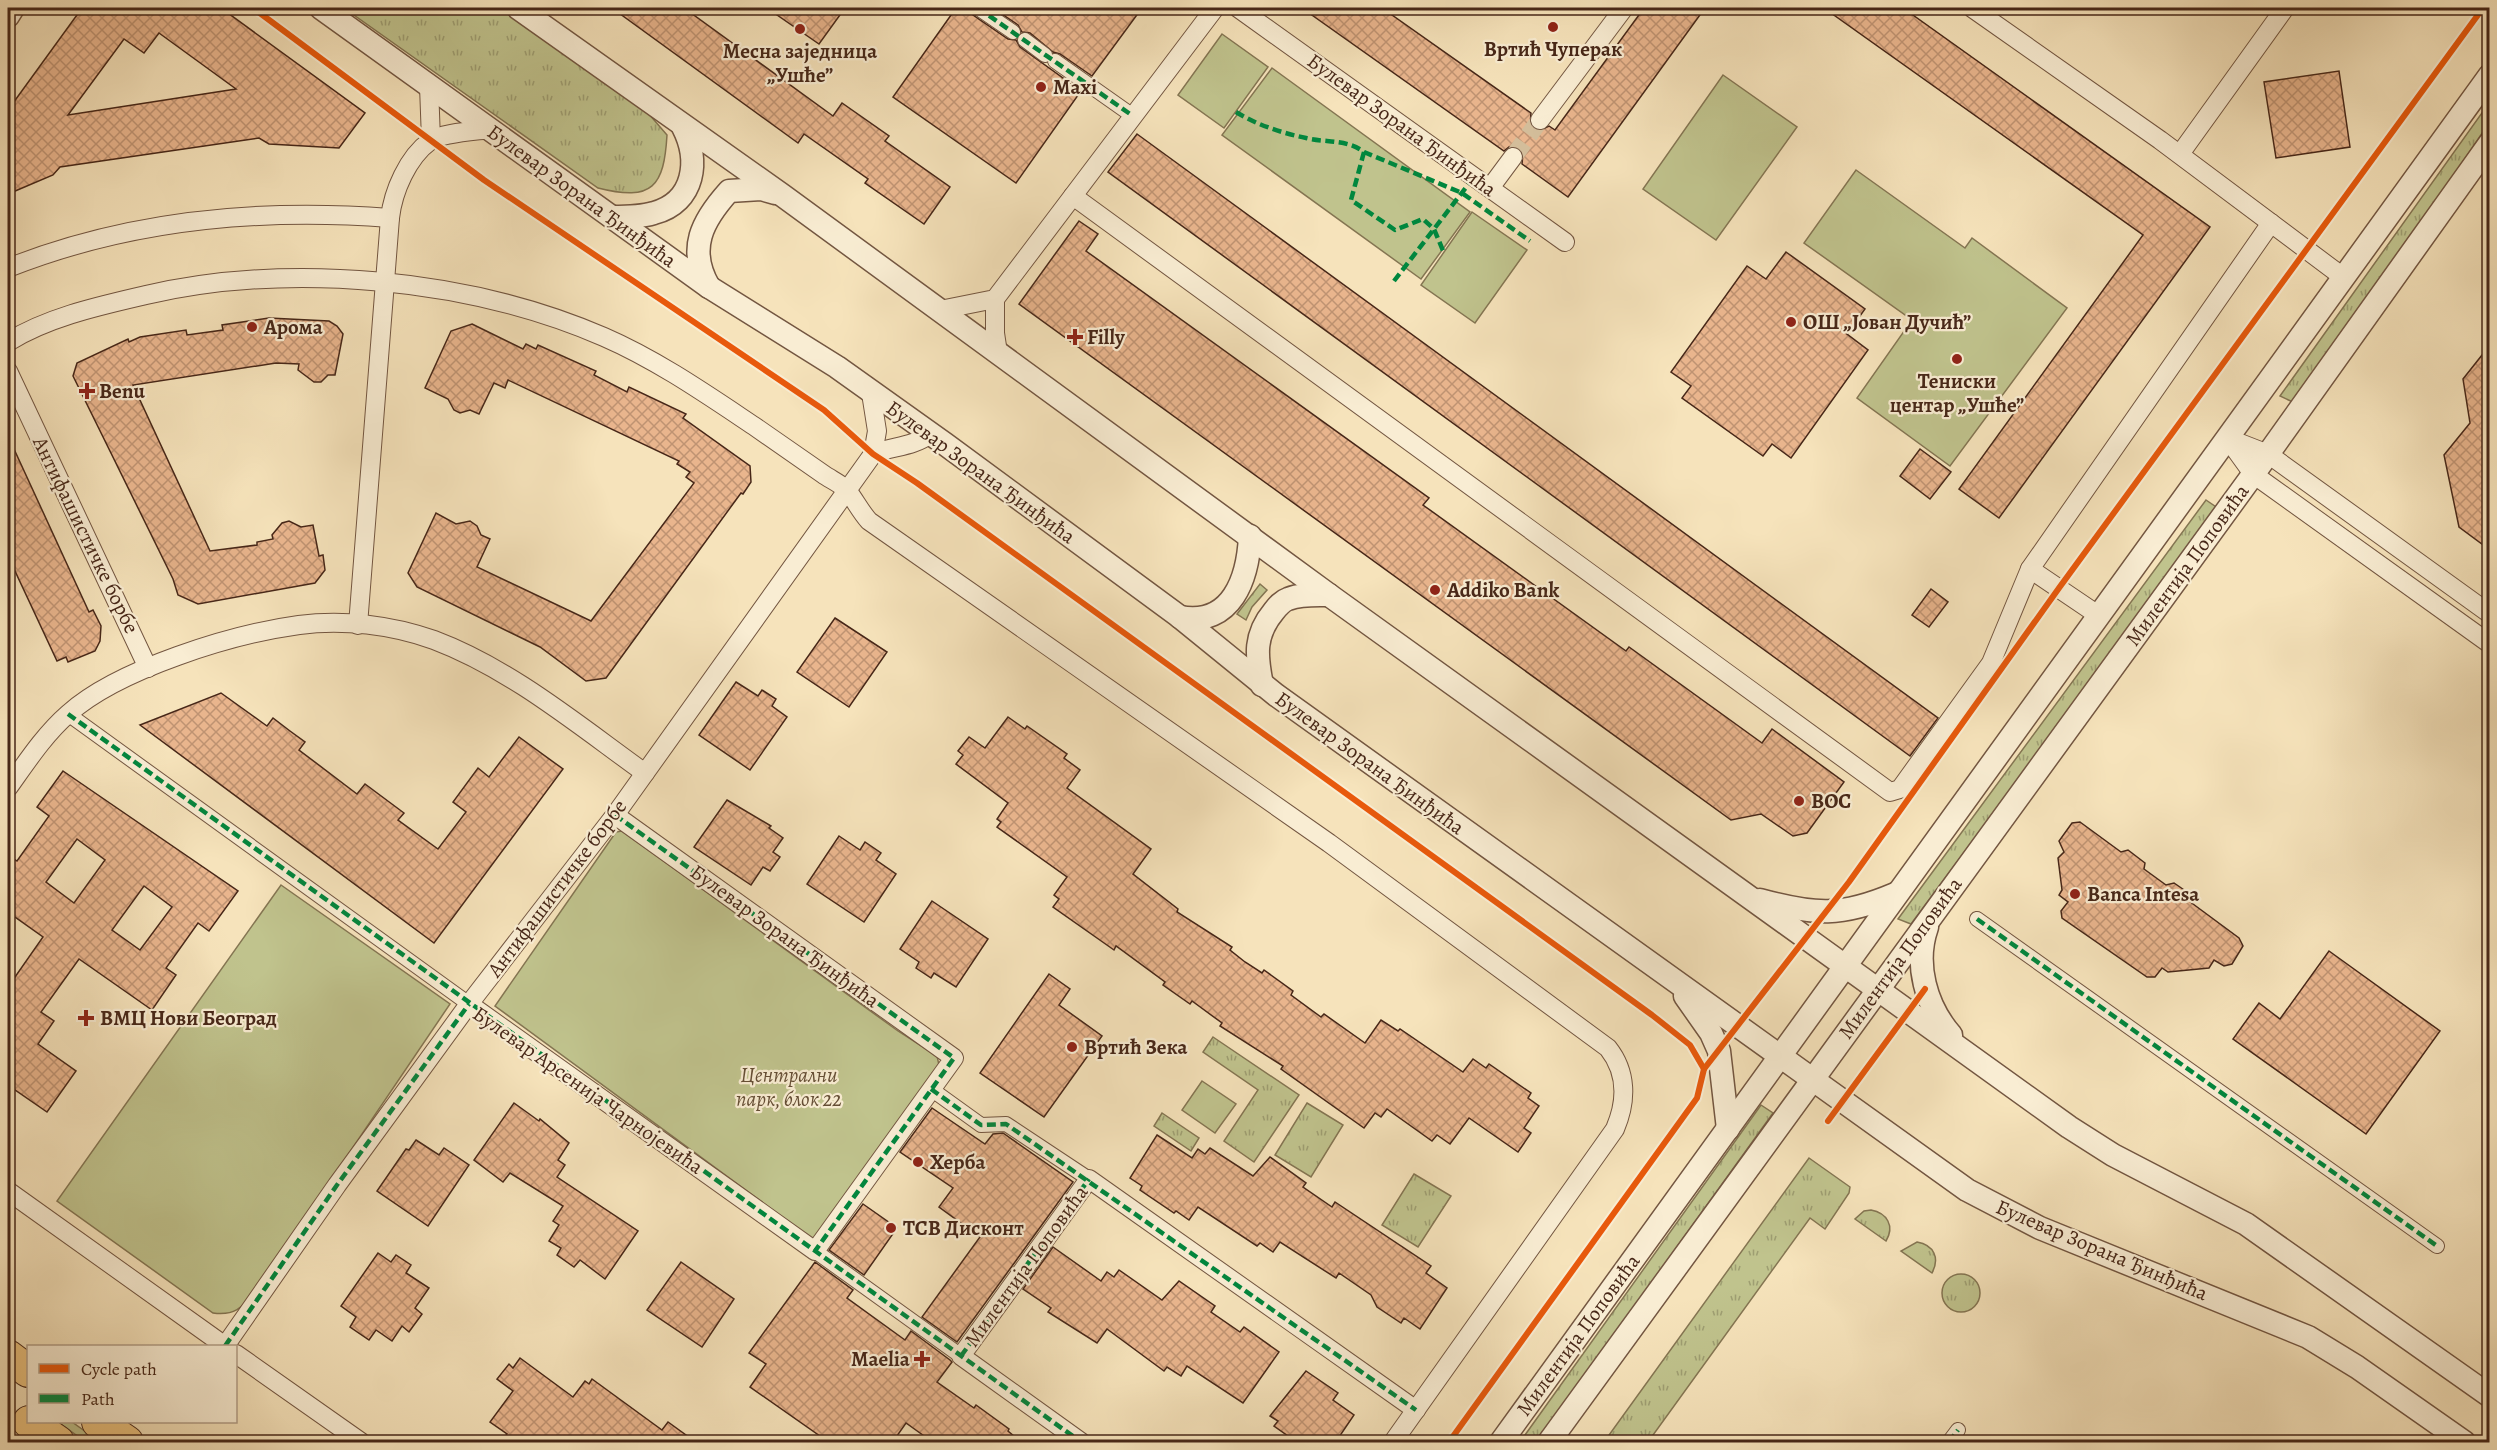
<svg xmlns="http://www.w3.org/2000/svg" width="2497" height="1450" font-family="Alegreya,serif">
<defs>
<pattern id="grass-tufts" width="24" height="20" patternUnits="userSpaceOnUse" patternTransform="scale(1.5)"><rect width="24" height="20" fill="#c0c38d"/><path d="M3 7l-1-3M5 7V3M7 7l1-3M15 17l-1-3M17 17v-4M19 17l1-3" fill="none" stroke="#9e9e72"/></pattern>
<pattern id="building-cross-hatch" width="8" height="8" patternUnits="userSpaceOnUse" patternTransform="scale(1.5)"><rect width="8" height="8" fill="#e9b58d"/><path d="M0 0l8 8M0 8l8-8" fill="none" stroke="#bf9372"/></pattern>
</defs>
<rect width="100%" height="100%" fill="#f6e3bb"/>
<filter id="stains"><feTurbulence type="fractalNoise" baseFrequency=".00333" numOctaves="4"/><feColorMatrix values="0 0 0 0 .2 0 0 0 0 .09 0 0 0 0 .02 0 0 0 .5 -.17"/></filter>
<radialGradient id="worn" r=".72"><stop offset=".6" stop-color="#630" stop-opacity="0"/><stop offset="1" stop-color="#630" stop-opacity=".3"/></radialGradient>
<!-- grass -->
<g fill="url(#grass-tufts)" stroke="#847552" stroke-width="1.5">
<path d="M344,8H502L642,106L667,135C664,186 653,202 598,188Z"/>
<path d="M2489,103V123L2383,280L2295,403L2280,396Z"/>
<path d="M2206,500L2219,509L1911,924L1898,919Z"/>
<path d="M1260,584L1267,590L1252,607L1246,620L1237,614Z"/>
<path d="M1213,1037L1299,1095L1254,1162L1224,1141L1258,1090L1203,1052Z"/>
<path d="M1307,1103L1343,1125L1311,1177L1275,1155Z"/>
<path d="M1761,1105L1773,1113L1537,1442H1520Z"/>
<path d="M1162,1113L1199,1138L1191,1151L1154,1126Z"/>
<path d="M1809,1158L1850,1187L1849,1193L1825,1229L1810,1218L1648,1442H1604Z"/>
<path d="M1414,1174L1451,1196L1418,1247L1382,1225Z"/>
<path d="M1871,1210C1887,1213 1895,1226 1886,1241L1855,1219L1864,1211Z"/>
<path d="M1917,1242C1934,1245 1940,1258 1932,1273L1901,1251Z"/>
<circle cx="1961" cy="1293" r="19"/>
<path d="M58,1422H72L100,1442H86Z"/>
</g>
<!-- park -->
<g fill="#c0c38d" stroke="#847552" stroke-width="1.5">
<path d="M1222,34L1268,67L1224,128L1178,95Z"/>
<path d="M1272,68L1470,212L1421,279L1222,135Z"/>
<path d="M1723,75L1797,127L1716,240L1643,189Z"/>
<path d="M1856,170L1965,248L1972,238L2067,308L1950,466L1857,398L1912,320L1804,243Z"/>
<path d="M1472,212L1527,250L1475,323L1421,285Z"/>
<path d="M622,831L898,1031L937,1056L939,1065L815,1241L495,1006L616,832Z"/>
<path d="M281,885L450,1004L255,1292C242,1308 234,1316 213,1313L57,1201Z"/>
<path d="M1202,1081L1236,1104L1215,1133L1182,1110Z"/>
</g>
<!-- building -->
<g fill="url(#building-cross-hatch)" stroke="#472718" stroke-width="1.5" fill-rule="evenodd">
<path d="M82,8H221L365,113L339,148L269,144L259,138L60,167L53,175L8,194V110ZM159,33L236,89L68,115L124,39L144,53Z"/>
<path d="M612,8H684L833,116L842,103L889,136L885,141L950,187L924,224L865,183L868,179L804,134L798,143Z"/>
<path d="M767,8H845L819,44Z"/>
<path d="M956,8H969L973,15L1008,39L1016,40L1020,47L1081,91L1016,183L893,97Z"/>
<path d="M993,8H1142L1092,76L1060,54L1053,52L1030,33L1022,32L1018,25Z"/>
<path d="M1302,8H1382L1531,113L1530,125L1539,131L1549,126L1555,130L1644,8H1705L1568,197L1522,164L1523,153L1519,148L1509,147L1504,151Z"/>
<path d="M1824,8H1903L2210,227L1999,518L1959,489L2143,235Z"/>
<path d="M2339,71L2350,147L2276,158L2264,82Z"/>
<path d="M1137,134L1938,718L1910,756L1108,172Z"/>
<path d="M1079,221L1098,234L1086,251L1429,498L1423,505L1626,651L1629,647L1762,743L1772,729L1844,782L1807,833L1793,836L1761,814L1731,820L1019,304Z"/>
<path d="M1786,252L1865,309L1847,334L1868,350L1791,458L1772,444L1763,456L1682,398L1691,386L1671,372L1747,266L1766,279Z"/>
<path d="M269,318L329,321L337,326L343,334L335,375H328L321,382H314L298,370L299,364L276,363L133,385L210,551L257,545V542L273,539L272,535L282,523L289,521L301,527L313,525L319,556L323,555L325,570L315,583L198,604L178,595L173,579L73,376L77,363L128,339L129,342L140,337L186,330L187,335L223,330L222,325Z"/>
<path d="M472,324L523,349L526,344L536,349L538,345L596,371L594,375L627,392L629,387L686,414L683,418L750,466L751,482L743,494L741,493L606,678L586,681L540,647L417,587L408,573L436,513L456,524L470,521L477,526L481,535L490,539L477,567L591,621L694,483L686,477L690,472L677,464L679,461L508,380L505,388L494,383L479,414L470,410L460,413L454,410L448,399L425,388L451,331Z"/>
<path d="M2490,345V550L2459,527L2444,455L2470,423L2463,379Z"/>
<path d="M8,436L89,612L93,610L101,626L100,641L95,651L68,662L66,657L57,661L8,556Z"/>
<path d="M1920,449L1951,472L1930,499L1900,476Z"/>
<path d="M1931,589L1948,602L1929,627L1912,615Z"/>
<path d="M835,618L887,652L849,707L797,672Z"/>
<path d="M736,682L758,696L762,690L776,699L772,706L787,717L750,770L699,735Z"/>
<path d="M221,693L267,726L273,718L290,731L305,742L299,750L357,794L365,784L404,813L398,820L438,849L466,812L453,802L478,768L489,777L519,737L563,769L434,943L140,725Z"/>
<path d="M1008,717L1025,729L1027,726L1067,754L1064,758L1080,770L1067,788L1151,849L1133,874L1178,909L1177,912L1232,947L1230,950L1245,962L1262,973L1264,970L1293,991L1291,995L1321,1017L1324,1014L1365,1043L1381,1020L1398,1031L1400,1029L1463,1072L1473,1059L1486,1068L1489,1064L1531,1093L1528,1098L1539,1106L1524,1128L1531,1133L1518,1152L1469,1118L1450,1144L1437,1135L1432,1141L1387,1109L1381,1117L1375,1113L1364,1128L1281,1069L1283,1066L1220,1026L1222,1023L1192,1001L1190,1004L1163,985L1165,982L1116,946L1114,950L1053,907L1059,899L1054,895L1067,877L997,827L1001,822L997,819L1008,803L956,764L963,755L958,751L969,737L985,748Z"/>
<path d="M63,771L238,891L209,931L198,923L166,968L176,975L152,1010L79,959L41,1012L54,1021L38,1044L76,1071L47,1112L8,1085V987L43,937L8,912V855L17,861L49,816L37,807ZM77,839L105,860L74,903L46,882ZM144,886L172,907L140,950L112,930Z"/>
<path d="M727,800L771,826L769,828L783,838L773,852L780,857L770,871L763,867L751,885L694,847Z"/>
<path d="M2080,822L2121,852L2128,850L2145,863L2144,869L2166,885L2174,883L2190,894L2189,901L2239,938L2243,946L2232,964L2224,966L2214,960L2209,968L2168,972L2162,968L2155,977H2147L2062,918L2061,911L2068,902L2059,895L2062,890L2058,858L2064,852L2059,841L2072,823Z"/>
<path d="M839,836L860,850L865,842L881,853L876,860L896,874L864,922L807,884Z"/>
<path d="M932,901L988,939L956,987L934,973L931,978L916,968L919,962L900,949Z"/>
<path d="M2329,951L2440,1031L2366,1134L2233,1039L2259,1003L2280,1019Z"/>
<path d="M1049,974L1070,989L1059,1005L1102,1036L1044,1117L980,1073Z"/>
<path d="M514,1103L539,1121L540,1119L569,1143L558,1160L565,1165L557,1177L638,1231L605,1279L580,1260L574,1267L557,1255L561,1248L549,1241L559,1225L553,1221L563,1206L510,1173L503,1182L474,1160Z"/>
<path d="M932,1108L985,1144L993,1134L1003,1133L1073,1182L957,1342L922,1317L980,1237L939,1207L953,1188L900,1152Z"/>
<path d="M1157,1135L1192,1158L1198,1149L1205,1154L1210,1148L1253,1176L1270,1157L1306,1183L1303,1187L1332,1207L1335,1202L1431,1266L1426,1273L1447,1288L1420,1329L1404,1318L1401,1323L1377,1307L1371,1295L1339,1273L1336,1278L1280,1242L1273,1252L1260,1243L1257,1246L1198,1207L1189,1220L1176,1211L1174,1213L1140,1190L1142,1186L1130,1178Z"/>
<path d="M416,1140L439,1155L444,1148L469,1165L428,1226L377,1191L406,1149L409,1150Z"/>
<path d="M863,1204L897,1228L864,1275L829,1250Z"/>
<path d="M1053,1247L1101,1281L1107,1272L1114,1277L1119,1270L1162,1300L1179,1281L1215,1306L1211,1312L1240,1332L1244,1327L1279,1352L1243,1403L1187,1366L1181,1376L1167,1367L1164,1371L1107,1329L1097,1343L1048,1312L1051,1308L1023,1289Z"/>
<path d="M378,1253L391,1262L396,1255L411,1265L406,1273L429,1288L415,1308L422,1314L409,1332L402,1326L392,1341L376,1330L369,1340L350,1327L356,1317L341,1306Z"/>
<path d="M681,1262L734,1299L702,1347L647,1310Z"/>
<path d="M815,1262L853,1290L847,1298L905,1340L911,1331L950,1360L952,1362L937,1382L974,1408L976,1405L1009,1429L1008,1431L1022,1443H934L906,1423L892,1443H830L750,1387L766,1364L749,1353Z"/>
<path d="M520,1358L573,1397L585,1381L589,1384L592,1379L662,1430L668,1422L697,1443H500L507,1434L490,1422L513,1391L497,1379L509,1364L513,1368Z"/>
<path d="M1306,1371L1338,1393L1333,1400L1354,1415L1335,1443H1298L1274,1426L1278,1421L1270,1416Z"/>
</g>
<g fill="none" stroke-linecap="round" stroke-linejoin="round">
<!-- minor-tunnel -->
<path stroke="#d3bd9a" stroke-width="18" stroke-dasharray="18 9" stroke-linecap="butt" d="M1513,157L1540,120"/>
<defs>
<g id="pedestrian">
<path d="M978,8L1013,32"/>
<path d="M1025,40L1045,55"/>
<path d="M1055,61L1133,116"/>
<path d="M68,714L469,1004"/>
<path d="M1977,919L2437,1246"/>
<path d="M931,1089L981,1125L1006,1124L1089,1179"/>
<path d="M815,1251L961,1356"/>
<path d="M1949,1442L1958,1430"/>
</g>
<g id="minor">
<path d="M1238,8L1565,242"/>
<path d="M1972,8L2160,140L2343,277"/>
<path d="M429,86L431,140"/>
<path d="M1540,120L1624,8"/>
<path d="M2180,154L2285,8"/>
<path d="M1490,188L1513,157"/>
<path d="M1073,196L1890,792L1900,789L1991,663L2030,569L2271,223"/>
<path d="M8,268C129,220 260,208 390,218"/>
<path d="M995,299V333L998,353"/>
<path d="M940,310L995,299L1215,8"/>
<path d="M8,342C48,317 99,306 146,295C290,262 468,278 604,337C657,360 706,394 754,426C777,442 800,458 823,474C830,479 841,484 847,490C855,500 860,511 869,521L1329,843L1608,1048C1627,1072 1627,1101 1615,1129L1393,1442"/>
<path d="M8,371L148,668"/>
<path d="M2227,438L2253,474L2490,644"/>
<path d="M2227,438L2268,454L2490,614"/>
<path d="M873,454C893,446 913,447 930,434"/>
<path d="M2030,569L2098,615"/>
<path d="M358,625L390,218C393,191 408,157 430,141C441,133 476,131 490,129"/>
<path d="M8,788C26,763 44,735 68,714C118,669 233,634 299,625C343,619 392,625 434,640C511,669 578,725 645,773"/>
<path d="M469,1004L815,1251L954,1058L615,815"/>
<path d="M8,1191L225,1346"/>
<path d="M225,1346L337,1185L469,1004L615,815L873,454L877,431L871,393"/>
<path d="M236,1354L361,1442"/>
<path d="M1081,1442L961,1356L1089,1179L1416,1410"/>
</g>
<g id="tertiary">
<path d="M321,8L709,287L837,367L945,444L1180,617L1276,695L1967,1190L2040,1228L2308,1337L2357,1367L2464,1442"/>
<path d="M518,8L782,195L1329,595L2069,1127L2113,1155L2246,1224L2490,1396"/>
<path d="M8,16L13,8"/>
<path d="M612,217C626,217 641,217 654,213C695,202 700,160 683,127"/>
<path d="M709,287C687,249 702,221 729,191L761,189L775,193"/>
<path d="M1180,617C1232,627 1248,578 1250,536"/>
<path d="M1262,685C1256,655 1254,635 1274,611C1278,606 1282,601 1288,599C1301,594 1315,595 1329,595"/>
<path d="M1760,900C1815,915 1841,917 1895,894"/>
<path d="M1927,927C1914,964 1926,1006 1951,1035"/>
<path d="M1685,996L1711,1033L1719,1051L1728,1129"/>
<path d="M1501,1442L2490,75"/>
<path d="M1549,1442L2268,454L2490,143"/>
</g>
<g id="trunk">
<path d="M8,1356L28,1371"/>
<path d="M29,1422L58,1442"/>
<path d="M98,1422L127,1442"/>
</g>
</defs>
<!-- pedestrian casing -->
<use href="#pedestrian" stroke="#735641" stroke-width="16"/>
<!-- minor casing -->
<use href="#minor" stroke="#735641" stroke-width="20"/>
<!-- tertiary casing -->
<use href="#tertiary" stroke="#735641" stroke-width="25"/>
<!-- trunk casing -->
<use href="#trunk" stroke="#472718" stroke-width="34"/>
<!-- pedestrian -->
<use href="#pedestrian" stroke="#f9edd3" stroke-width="14"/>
<!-- minor -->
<use href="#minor" stroke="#f9edd3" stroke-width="18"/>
<!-- tertiary -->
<use href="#tertiary" stroke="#f9edd3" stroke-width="22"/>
<!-- trunk -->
<use href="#trunk" stroke="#ebc27e" stroke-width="32"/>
<!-- quiet -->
<g stroke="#00873e" stroke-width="4.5" stroke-dasharray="9 4.5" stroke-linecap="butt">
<path d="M978,8L1133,116"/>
<path d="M1236,112C1257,125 1282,133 1306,138C1327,143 1347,139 1364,152L1462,193L1530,241"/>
<path d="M1364,152L1351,200L1395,230L1423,219L1434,229L1444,253"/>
<path d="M1394,281L1474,177"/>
<path d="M68,714L1081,1442"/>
<path d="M615,815L954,1058L815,1251"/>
<path d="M1977,919L2437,1246"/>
<path d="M931,1089L981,1125L1006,1124L1416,1410"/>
<path d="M225,1346L337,1185L469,1004"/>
<path d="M961,1356L1089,1179"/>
<path d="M1949,1442L1958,1430"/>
</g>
<defs>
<g id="cycleway">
<path d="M253,8L484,180L824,410L873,454L917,483L1652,1015L1690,1045L1704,1069"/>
<path d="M1828,1121L1925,989"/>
<path d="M1449,1442L1697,1098L1704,1069L1849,882L2059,588L2483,8"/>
</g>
</defs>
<!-- cycleway casing -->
<use href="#cycleway" stroke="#f9edd3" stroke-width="10"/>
<!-- cycleway -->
<use href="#cycleway" stroke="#e8590c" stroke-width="6"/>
</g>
<!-- markers -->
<g fill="#8f2418" stroke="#f9edd3" stroke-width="2">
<circle cx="1553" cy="27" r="6"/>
<circle cx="800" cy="29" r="6"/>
<circle cx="1041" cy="87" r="6"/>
<circle cx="1791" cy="322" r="6"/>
<circle cx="252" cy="327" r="6"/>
<path d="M1072 328h6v6h6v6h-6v6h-6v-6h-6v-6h6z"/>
<circle cx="1957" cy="359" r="6"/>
<path d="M84 382h6v6h6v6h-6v6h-6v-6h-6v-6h6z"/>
<circle cx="1435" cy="590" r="6"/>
<circle cx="1799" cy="801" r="6"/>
<circle cx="2075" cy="894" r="6"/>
<path d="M83 1009h6v6h6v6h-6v6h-6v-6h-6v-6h6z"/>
<circle cx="1072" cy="1047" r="6"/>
<circle cx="918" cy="1162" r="6"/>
<circle cx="891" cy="1228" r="6"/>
<path d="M919 1350h6v6h6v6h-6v6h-6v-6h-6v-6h6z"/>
</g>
<g text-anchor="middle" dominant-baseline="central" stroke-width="4.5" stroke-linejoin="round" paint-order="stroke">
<!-- poi labels -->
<g font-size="21" font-weight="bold" fill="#472718" stroke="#f9edd3" text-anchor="start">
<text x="1553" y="49" text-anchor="middle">Вртић Чуперак</text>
<text x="800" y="51" text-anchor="middle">Месна заједница<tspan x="800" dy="24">„Ушће”</tspan></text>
<text x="1053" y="87">Maxi</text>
<text x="1803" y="322">ОШ „Јован Дучић”</text>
<text x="264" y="327">Арома</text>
<text x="1087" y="337">Filly</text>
<text x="1957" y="381" text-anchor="middle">Тениски<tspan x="1957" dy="24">центар „Ушће”</tspan></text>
<text x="99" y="391">Benu</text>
<text x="1447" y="590">Addiko Bank</text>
<text x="1811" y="801">BOC</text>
<text x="2087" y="894">Banca Intesa</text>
<text x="100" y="1018">ВМЦ Нови Београд</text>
<text x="1084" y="1047">Вртић Зека</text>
<text x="930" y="1162">Херба</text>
<text x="903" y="1228">ТСВ Дисконт</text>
<text x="910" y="1359" text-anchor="end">Maelia</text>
</g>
<!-- street labels -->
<g font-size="21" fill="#472718" stroke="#f9edd3">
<text transform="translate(1402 125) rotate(36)">Булевар Зорана Ђинђића</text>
<text transform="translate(582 196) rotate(36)">Булевар Зорана Ђинђића</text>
<text transform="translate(981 472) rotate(36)">Булевар Зорана Ђинђића</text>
<text transform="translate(86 535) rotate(64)">Антифашистичке борбе</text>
<text transform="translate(2187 565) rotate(-54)">Милентија Поповића</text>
<text transform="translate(1370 763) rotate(36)">Булевар Зорана Ђинђића</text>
<text transform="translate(557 888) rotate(-53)">Антифашистичке борбе</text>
<text transform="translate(785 936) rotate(36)">Булевар Зорана Ђинђића</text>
<text transform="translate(1900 958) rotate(-54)">Милентија Поповића</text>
<text transform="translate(588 1090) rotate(35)">Булевар Арсенија Чарнојевића</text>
<text transform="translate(2102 1250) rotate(23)">Булевар Зорана Ђинђића</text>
<text transform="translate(1026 1266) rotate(-54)">Милентија Поповића</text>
<text transform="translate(1578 1335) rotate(-54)">Милентија Поповића</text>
</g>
<!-- park labels -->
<g font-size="21" font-style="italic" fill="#654e35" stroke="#f9edd3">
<text x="789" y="1075">Централни<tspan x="789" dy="24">парк, блок 22</tspan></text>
</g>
</g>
<!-- margin -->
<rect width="2497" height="1450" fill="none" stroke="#f6e3bb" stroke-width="30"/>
<rect x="9" y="9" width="2479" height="1432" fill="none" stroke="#472718" stroke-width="3"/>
<rect x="15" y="15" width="2467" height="1420" fill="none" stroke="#472718" stroke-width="1.5"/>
<!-- legend -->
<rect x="27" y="1345" width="210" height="78" fill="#f9edd3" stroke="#b29e88" stroke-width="1.5"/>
<rect x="39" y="1364" width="30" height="9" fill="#e8590c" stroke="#b29e88" stroke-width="1.5"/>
<text x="81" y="1375" font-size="18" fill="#472718">Cycle path</text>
<rect x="39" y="1394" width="30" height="9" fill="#00873e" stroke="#b29e88" stroke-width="1.5"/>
<text x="81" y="1405" font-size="18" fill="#472718">Path</text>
<rect width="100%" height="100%" filter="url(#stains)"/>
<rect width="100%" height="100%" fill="url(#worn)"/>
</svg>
